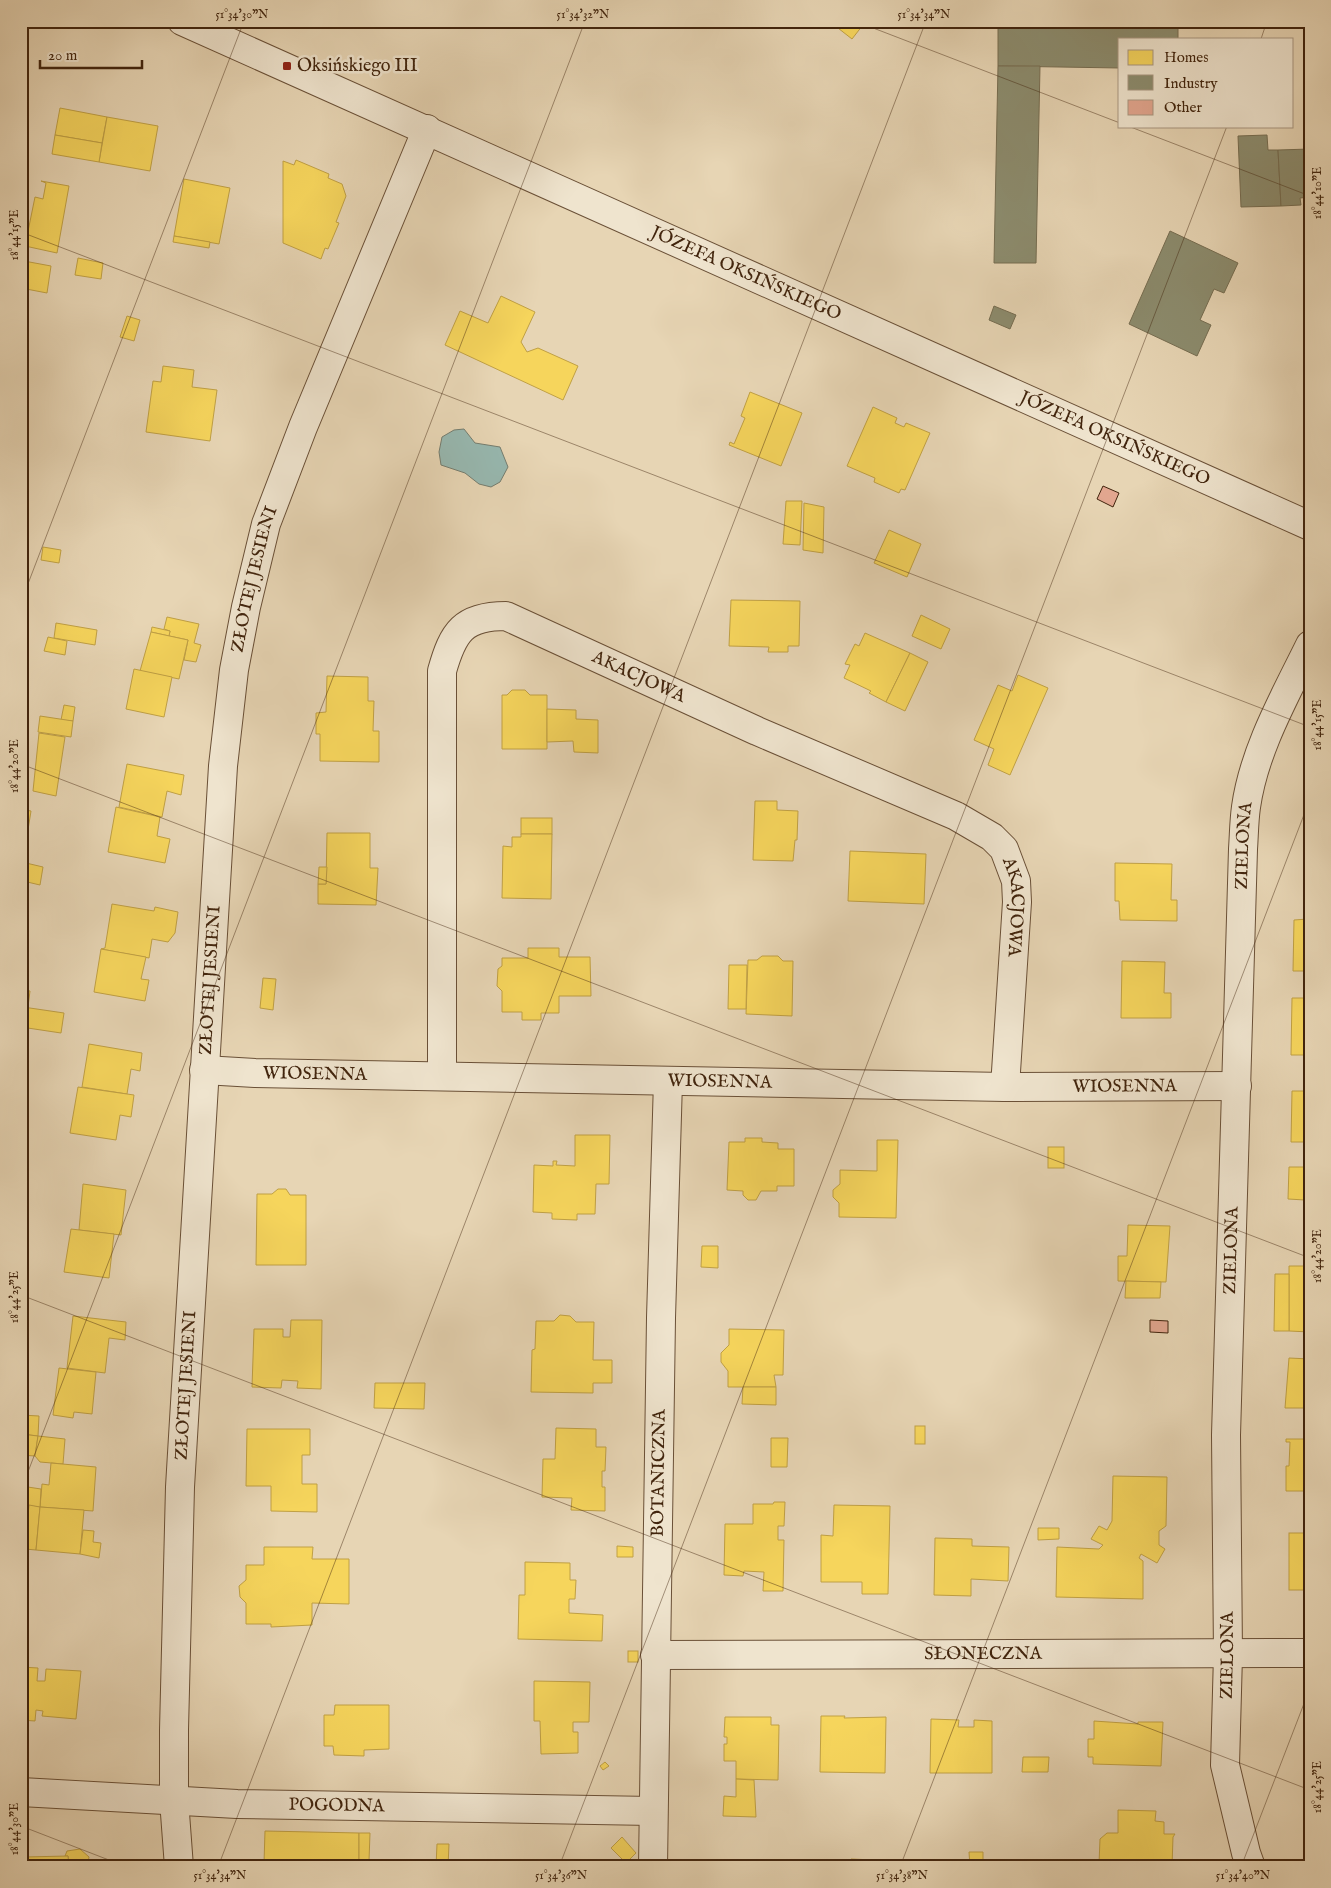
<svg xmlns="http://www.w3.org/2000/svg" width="1331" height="1888" font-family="'IM FELL English',serif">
<rect width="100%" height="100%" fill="#e7d5b4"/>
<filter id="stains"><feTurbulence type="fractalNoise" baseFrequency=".004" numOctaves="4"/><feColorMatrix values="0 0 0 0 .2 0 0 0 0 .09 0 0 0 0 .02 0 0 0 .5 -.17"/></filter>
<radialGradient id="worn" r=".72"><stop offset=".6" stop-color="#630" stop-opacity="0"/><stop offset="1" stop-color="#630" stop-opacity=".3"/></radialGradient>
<!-- water -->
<path fill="#97b8b0" stroke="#757d6f" d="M464,429L475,443L500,447L508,467L500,482L491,487L479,484L465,473L441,465L439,452L442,437L454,430Z"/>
<!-- homes -->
<g fill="#f6d55c" stroke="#c0a044">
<path d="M445,21H465L462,28Z"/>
<path d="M657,21H691V24L656,23Z"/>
<path d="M829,21H866L852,39Z"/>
<path d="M60,108L107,117L102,143L55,135Z"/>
<path d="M107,117L158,126L150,171L99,162Z"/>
<path d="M55,135L102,143L99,162L52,154Z"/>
<path d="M296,160L329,174L328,178L342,184L346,196L336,222L339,223L328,249L325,248L321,259L283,243V161L294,165Z"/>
<path d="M184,179L230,188L219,244L174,236Z"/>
<path d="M41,181L69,186L57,253L25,246L35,197L43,199L46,183Z"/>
<path d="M174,236L210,242L209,248L173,242Z"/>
<path d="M78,258L103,263L101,279L75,275Z"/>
<path d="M24,261L51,266L47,293L21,288Z"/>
<path d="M501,296L535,312L521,342L527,352L538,348L578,366L563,400L445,345L460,311L488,323Z"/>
<path d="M127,316L140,320L134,341L120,337Z"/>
<path d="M163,366L194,370L192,387L217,390L210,441L146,432L153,381L161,382Z"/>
<path d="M750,392L802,413L781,466L729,445L730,442L734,444L745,418L741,416Z"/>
<path d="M873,407L897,418L895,423L904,427L906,423L930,433L905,490L901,489L899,493L874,482L875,478L847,466Z"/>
<path d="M786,501H802L800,545L783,544Z"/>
<path d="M804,503L824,507L823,553L803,550Z"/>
<path d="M889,530L921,544L907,577L874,563Z"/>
<path d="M43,547L61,550L59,563L41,560Z"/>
<path d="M731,600L800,601L799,646H788V652H768L769,647L729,646Z"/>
<path d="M921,615L950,629L941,649L912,636Z"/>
<path d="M167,617L199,624L194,643L201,645L196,662L184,660L188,640L169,636L170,631L164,629Z"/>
<path d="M56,623L97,630L95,645L54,638Z"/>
<path d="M152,627L170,631L169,636L151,632Z"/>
<path d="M151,632L188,640L179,679L140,671Z"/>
<path d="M865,633L910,653L886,702L869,693L871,691L844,678L850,665L845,664L855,644L859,646Z"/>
<path d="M48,637L67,641L65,655L44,651Z"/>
<path d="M910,653L928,662L905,711L886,702Z"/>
<path d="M134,669L172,677L164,717L126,709Z"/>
<path d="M1018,675L1048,688L1010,775L988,765L994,749L974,740L998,685L1012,691Z"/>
<path d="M327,676L368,677V701H374L373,731H379V762L320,761V734H316V713L326,712Z"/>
<path d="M512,690H525L530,695H547V749H502V695H507Z"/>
<path d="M64,705L75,707L73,721L61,720Z"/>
<path d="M547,709L576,710V719L598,720V753L574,752L573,741L547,742Z"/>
<path d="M40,716L73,721L71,737L38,732Z"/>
<path d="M39,733L65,737L56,796L33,791Z"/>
<path d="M127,764L184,775L181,795L167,791L162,817L119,807Z"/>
<path d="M755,801H777V810L798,811L797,840H795L793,861L753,860Z"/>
<path d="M116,807L160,817L157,836L170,839L165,863L108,852Z"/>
<path d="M21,809L31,811L24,855H21Z"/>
<rect x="521" y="818" width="31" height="16"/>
<path d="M327,833H370V868H378L376,905L318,904V884H326Z"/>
<path d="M521,834H552L551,899L502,898L503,846L512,847V837H521Z"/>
<path d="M850,851L926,854L924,904L848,901Z"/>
<path d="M26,863L43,867L40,885L23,881Z"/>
<path d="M1115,863L1172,864L1171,900H1177V921L1120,920L1119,901H1115Z"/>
<path d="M319,867H327L326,884H318Z"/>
<path d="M112,904L154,911L155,907L178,912L175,933L168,942L152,939L149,958L101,949L105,948Z"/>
<path d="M1309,908L1310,971H1293L1294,920L1308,919Z"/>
<path d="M528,948H559V957H590L591,996H559V1013H541V1020H522V1012H502V991L497,986L498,969L502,966V958H528Z"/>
<path d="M101,949L146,957L141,979L149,980L145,1001L94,992Z"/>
<path d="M762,956H778L783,961H793L792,1016L746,1014L748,960H757Z"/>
<path d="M1122,961L1165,962L1164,993H1171V1018H1121Z"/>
<path d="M729,965H747L746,1009H728Z"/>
<path d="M263,978L276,979L273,1010L260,1008Z"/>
<path d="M21,989L30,991L28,1007L21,1006Z"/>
<path d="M1292,998H1310V1055H1291Z"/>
<path d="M23,1007L64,1013L61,1033L21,1027Z"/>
<path d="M89,1044L142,1053L140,1071L131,1069L127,1094L82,1087Z"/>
<path d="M21,1077L28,1078L25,1093H21Z"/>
<path d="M78,1087L134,1095L131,1117L120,1115L116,1140L70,1133Z"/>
<path d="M1292,1091H1310V1142H1291Z"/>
<path d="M575,1135H610L609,1184H596L595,1214H577V1220L552,1219V1213L533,1212L534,1165L553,1166V1161H557L556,1165L575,1166Z"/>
<path d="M745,1138H762V1142L778,1143V1149H794V1186H777V1191H761L756,1200H748L743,1195V1191L727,1190L729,1142H745Z"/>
<path d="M877,1140H898L896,1218L839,1217V1203L833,1197V1190L840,1184V1170L877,1171Z"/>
<rect x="1048" y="1147" width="16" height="21"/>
<path d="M1289,1167H1306L1305,1200L1288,1199Z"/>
<rect x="1305" y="1175" width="5" height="43"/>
<path d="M83,1184L126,1190L121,1235L79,1230Z"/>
<path d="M278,1189H286L290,1195H306V1265H256L257,1194H272Z"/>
<path d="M1128,1225L1170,1226L1166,1282L1118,1281V1256H1127Z"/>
<path d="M71,1229L114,1234L109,1278L64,1272Z"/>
<path d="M702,1246H718V1268L701,1267Z"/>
<path d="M1289,1266H1310V1332L1289,1331Z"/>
<path d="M21,1272L25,1273L22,1292H21Z"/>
<path d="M1275,1274H1289V1331H1274Z"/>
<path d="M1126,1281L1161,1282L1160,1298H1125Z"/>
<path d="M560,1315L570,1316L576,1322H594L593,1360H612V1383H593V1393L531,1392L532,1350L535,1349L536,1321H554Z"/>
<path d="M73,1316L126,1322L125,1340L109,1338L105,1373L67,1368Z"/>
<path d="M291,1320H322L321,1389L297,1388L298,1381L282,1380L281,1388L252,1387L254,1329H283V1337H290Z"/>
<path d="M729,1329L784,1330L783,1375H774L776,1387H728V1371L721,1362V1353L729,1345Z"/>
<path d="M1289,1358L1310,1359V1408H1285Z"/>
<path d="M59,1368L96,1372L92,1414L74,1412L73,1418L53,1415Z"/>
<path d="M375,1383H425L424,1409L374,1408Z"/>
<path d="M743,1387H776V1405L742,1404Z"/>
<path d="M21,1415L39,1416L38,1436L21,1434Z"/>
<rect x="915" y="1426" width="10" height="18"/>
<path d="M556,1428L596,1429V1447H606L605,1471H602V1487H605V1511L571,1510L572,1498L542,1497L543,1459H555Z"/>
<path d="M247,1429H310V1455H302V1484H317V1512L271,1511V1486H246Z"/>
<path d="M21,1434L38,1436L35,1456L21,1455Z"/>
<path d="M38,1436L65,1439L63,1464L40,1462L35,1456Z"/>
<path d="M771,1438H788L787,1467H771Z"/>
<path d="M1286,1439H1310V1491H1286V1466H1289L1290,1442H1286Z"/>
<path d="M51,1463L96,1467L93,1511L40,1507L42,1484L49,1485Z"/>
<path d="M1113,1476L1167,1477L1166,1526L1159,1531V1545L1165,1549L1157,1563L1141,1554L1139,1558L1143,1561V1599L1056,1597L1057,1547L1099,1549L1103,1545L1091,1539L1099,1526L1107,1530L1112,1521Z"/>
<path d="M21,1486L41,1489L40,1507L21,1505Z"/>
<path d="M774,1502H785L784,1526H778V1540H784L783,1591H763L764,1572L744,1571L743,1576L724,1575L725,1524H753V1504H773Z"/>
<path d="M21,1505H29L28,1521L21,1520Z"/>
<path d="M29,1505L40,1507L36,1550L25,1549Z"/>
<path d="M834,1505L890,1506L888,1594H862V1582H821V1535L833,1536Z"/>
<path d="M40,1507L84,1510L80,1554L36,1550Z"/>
<path d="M1038,1528H1059V1539L1038,1540Z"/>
<path d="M83,1530L94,1531L93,1542L101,1543L99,1558L80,1554Z"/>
<rect x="1289" y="1533" width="21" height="57"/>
<path d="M935,1538L972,1539V1546L1009,1547L1008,1581L971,1579V1596L934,1595Z"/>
<path d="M617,1546L633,1547V1557H617Z"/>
<path d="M264,1547H313L312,1559H349V1604L312,1603V1625L271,1627V1624H246V1603L240,1597L239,1586L246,1580V1565H264Z"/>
<path d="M525,1562L570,1563V1580H576L575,1599H569V1613L603,1615L602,1641L518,1639L519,1595H525Z"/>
<rect x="628" y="1651" width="10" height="11"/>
<path d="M21,1667L38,1668L37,1681H45L46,1669L81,1671L76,1719L42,1716L43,1711L36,1710L35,1721L21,1720Z"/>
<path d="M534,1681L590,1682L589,1722H573V1732H578V1753L541,1754L540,1721H534Z"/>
<path d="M335,1705H389V1749L364,1750V1756L334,1755L333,1746H324V1715H334Z"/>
<path d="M821,1716H845L844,1718L886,1717L885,1773L820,1772Z"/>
<path d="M725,1717H771V1725H779L778,1780L736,1779V1761H724V1744H727V1737H724Z"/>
<path d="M931,1719L959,1720L958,1727H974V1720L992,1721V1773H930Z"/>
<path d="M1094,1721L1138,1724V1722H1163L1161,1766L1093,1764V1757H1088V1739H1094Z"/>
<path d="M1023,1757H1049L1048,1772H1022Z"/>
<path d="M605,1762L609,1766L603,1770L600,1766Z"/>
<path d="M736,1779L754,1780L756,1817L723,1816L724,1796L736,1797Z"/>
<path d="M1118,1810L1156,1811L1155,1821L1164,1822V1834H1175L1173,1837L1172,1867H1102L1099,1864L1100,1839L1107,1833H1118Z"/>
<path d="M265,1831L359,1833V1864L264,1863Z"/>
<path d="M359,1833H370L369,1861H359Z"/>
<path d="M622,1837L636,1853L626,1863L611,1848Z"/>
<path d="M437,1844H449L448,1867H436Z"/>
<path d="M80,1849L89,1857L88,1863H91V1867H69L68,1856H65L67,1851Z"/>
<path d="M969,1852H983V1867H970Z"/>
<path d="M68,1856L69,1867H25L24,1857Z"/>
<path d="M851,1859L874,1860V1867H850Z"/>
<path d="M264,1863L359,1864V1867H264Z"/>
</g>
<!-- industry -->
<g fill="#8c8c6e" stroke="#766d51">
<path d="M998,21H1178V39H1120V68L998,66Z"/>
<path d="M998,66H1040L1036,263H994Z"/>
<path d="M1267,135L1268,150H1278L1281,206L1241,207L1238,136Z"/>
<path d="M1310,149V197L1300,198L1301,205L1281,206L1278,150Z"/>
<path d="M1170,231L1238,263L1224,293L1214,289L1200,320L1211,325L1197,356L1129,324Z"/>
<path d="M994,306L1016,315L1010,329L989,320Z"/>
</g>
<!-- building -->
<g fill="#e2a68f" stroke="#41240d">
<path d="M1103,486L1119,493L1113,507L1097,499Z"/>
<path d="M1150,1320L1168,1321V1333L1150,1332Z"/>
</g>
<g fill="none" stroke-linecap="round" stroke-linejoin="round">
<defs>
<g id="minor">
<path id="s1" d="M182,21L1310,526"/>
<path id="s2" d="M204,1070L255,1073L1005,1087L1237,1086"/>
<path id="s3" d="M442,1075V671C453,632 463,616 506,616L757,731L956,816L992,837L1004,849L1016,881L1017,902L1005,1087"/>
<path id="s4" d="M655,1655L1310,1653"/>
<path id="s5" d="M21,1792L237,1804L652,1811"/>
<path id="s6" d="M179,1867L174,1800V1730L180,1487L223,766L234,670L246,607L266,524L303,427L427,129"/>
<path id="s7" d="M653,1867L661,1318L668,1081"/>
<path id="s8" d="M1251,1867L1246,1853L1225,1765L1228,1655L1226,1435L1243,849C1244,835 1244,821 1246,807C1254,750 1285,696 1310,645"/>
</g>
</defs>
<!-- minor casing -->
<use href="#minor" stroke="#6a5037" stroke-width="30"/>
<!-- minor -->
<use href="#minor" stroke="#efe4ce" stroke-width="28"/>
</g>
<!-- ticks -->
<path fill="none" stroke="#41240d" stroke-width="1" stroke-opacity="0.45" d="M855,21L1120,123M1261,39L1267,21M1128,126L1310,196M21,232L1310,727M21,602L244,21M21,764L1310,1258M21,1295L1310,1790M21,1490L585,21M21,1826L127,1867M218,1867L926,21M559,1867L1227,126M900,1867L1310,799M1241,1867L1310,1688"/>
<!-- markers -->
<rect fill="#8f2418" stroke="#efe4ce" stroke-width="2" x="282" y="61" width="10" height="10" rx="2.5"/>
<g text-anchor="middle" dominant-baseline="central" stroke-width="5" stroke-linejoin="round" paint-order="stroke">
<!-- poi labels -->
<g font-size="18" fill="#41240d" stroke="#efe4ce" text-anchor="start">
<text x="297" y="66">Oksińskiego III</text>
</g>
<!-- street labels -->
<g font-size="18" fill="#41240d" stroke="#efe4ce">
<text stroke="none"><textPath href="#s1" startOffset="618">JÓZEFA OKSIŃSKIEGO</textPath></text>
<text stroke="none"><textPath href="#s1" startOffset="1022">JÓZEFA OKSIŃSKIEGO</textPath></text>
<text stroke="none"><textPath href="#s6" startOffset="1292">ZŁOTEJ JESIENI</textPath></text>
<text stroke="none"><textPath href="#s3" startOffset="644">AKACJOWA</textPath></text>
<text stroke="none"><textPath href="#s8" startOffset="1025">ZIELONA</textPath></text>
<text stroke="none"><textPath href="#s3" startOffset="1109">AKACJOWA</textPath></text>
<text stroke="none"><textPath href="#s6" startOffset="888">ZŁOTEJ JESIENI</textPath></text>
<text stroke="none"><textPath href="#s2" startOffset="111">WIOSENNA</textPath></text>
<text stroke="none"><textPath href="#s2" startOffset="516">WIOSENNA</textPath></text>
<text stroke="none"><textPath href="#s2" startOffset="921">WIOSENNA</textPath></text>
<text stroke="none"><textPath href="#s8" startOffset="620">ZIELONA</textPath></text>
<text stroke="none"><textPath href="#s6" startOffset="482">ZŁOTEJ JESIENI</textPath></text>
<text stroke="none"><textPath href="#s7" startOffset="394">BOTANICZNA</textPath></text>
<text stroke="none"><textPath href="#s4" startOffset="328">SŁONECZNA</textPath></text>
<text stroke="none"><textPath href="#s8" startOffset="215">ZIELONA</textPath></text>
<text stroke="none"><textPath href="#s5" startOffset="316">POGODNA</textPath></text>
</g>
</g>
<!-- margin -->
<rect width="1331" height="1888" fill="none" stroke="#e7d5b4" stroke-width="55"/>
<!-- legend -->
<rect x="1118" y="38" width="175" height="90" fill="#efe4ce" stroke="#a99781"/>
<rect x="1128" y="50" width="25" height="15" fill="#f6d55c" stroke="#a99781"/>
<text x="1164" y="62" font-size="15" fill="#41240d">Homes</text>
<rect x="1128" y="75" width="25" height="15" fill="#8c8c6e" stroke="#a99781"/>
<text x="1164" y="88" font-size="15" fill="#41240d">Industry</text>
<rect x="1128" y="100" width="25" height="15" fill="#e2a68f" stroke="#a99781"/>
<text x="1164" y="112" font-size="15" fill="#41240d">Other</text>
<!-- scale -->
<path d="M40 60v8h102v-8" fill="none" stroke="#41240d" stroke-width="2.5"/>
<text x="48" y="60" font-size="15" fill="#41240d" stroke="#efe4ce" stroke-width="4" paint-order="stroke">20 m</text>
<rect x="28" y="28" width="1276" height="1832" fill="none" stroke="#41240d" stroke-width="2"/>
<g font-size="12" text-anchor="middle" fill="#41240d">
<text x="242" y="18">51°34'30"N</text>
<text x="583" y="18">51°34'32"N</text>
<text x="924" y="18">51°34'34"N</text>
<text transform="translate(1317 193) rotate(-90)" y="4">18°44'10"E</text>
<text transform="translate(14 235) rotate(-90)" y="4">18°44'15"E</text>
<text transform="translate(1317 725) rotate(-90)" y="4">18°44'15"E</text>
<text transform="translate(14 766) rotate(-90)" y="4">18°44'20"E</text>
<text transform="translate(1317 1256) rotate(-90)" y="4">18°44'20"E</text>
<text transform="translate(14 1297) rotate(-90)" y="4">18°44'25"E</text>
<text transform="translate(1317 1787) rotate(-90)" y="4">18°44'25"E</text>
<text transform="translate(14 1829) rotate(-90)" y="4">18°44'30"E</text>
<text x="220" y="1879">51°34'34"N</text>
<text x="561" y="1879">51°34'36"N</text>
<text x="902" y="1879">51°34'38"N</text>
<text x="1243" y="1879">51°34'40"N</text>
</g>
<rect width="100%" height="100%" filter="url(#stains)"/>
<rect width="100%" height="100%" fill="url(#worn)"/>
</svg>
